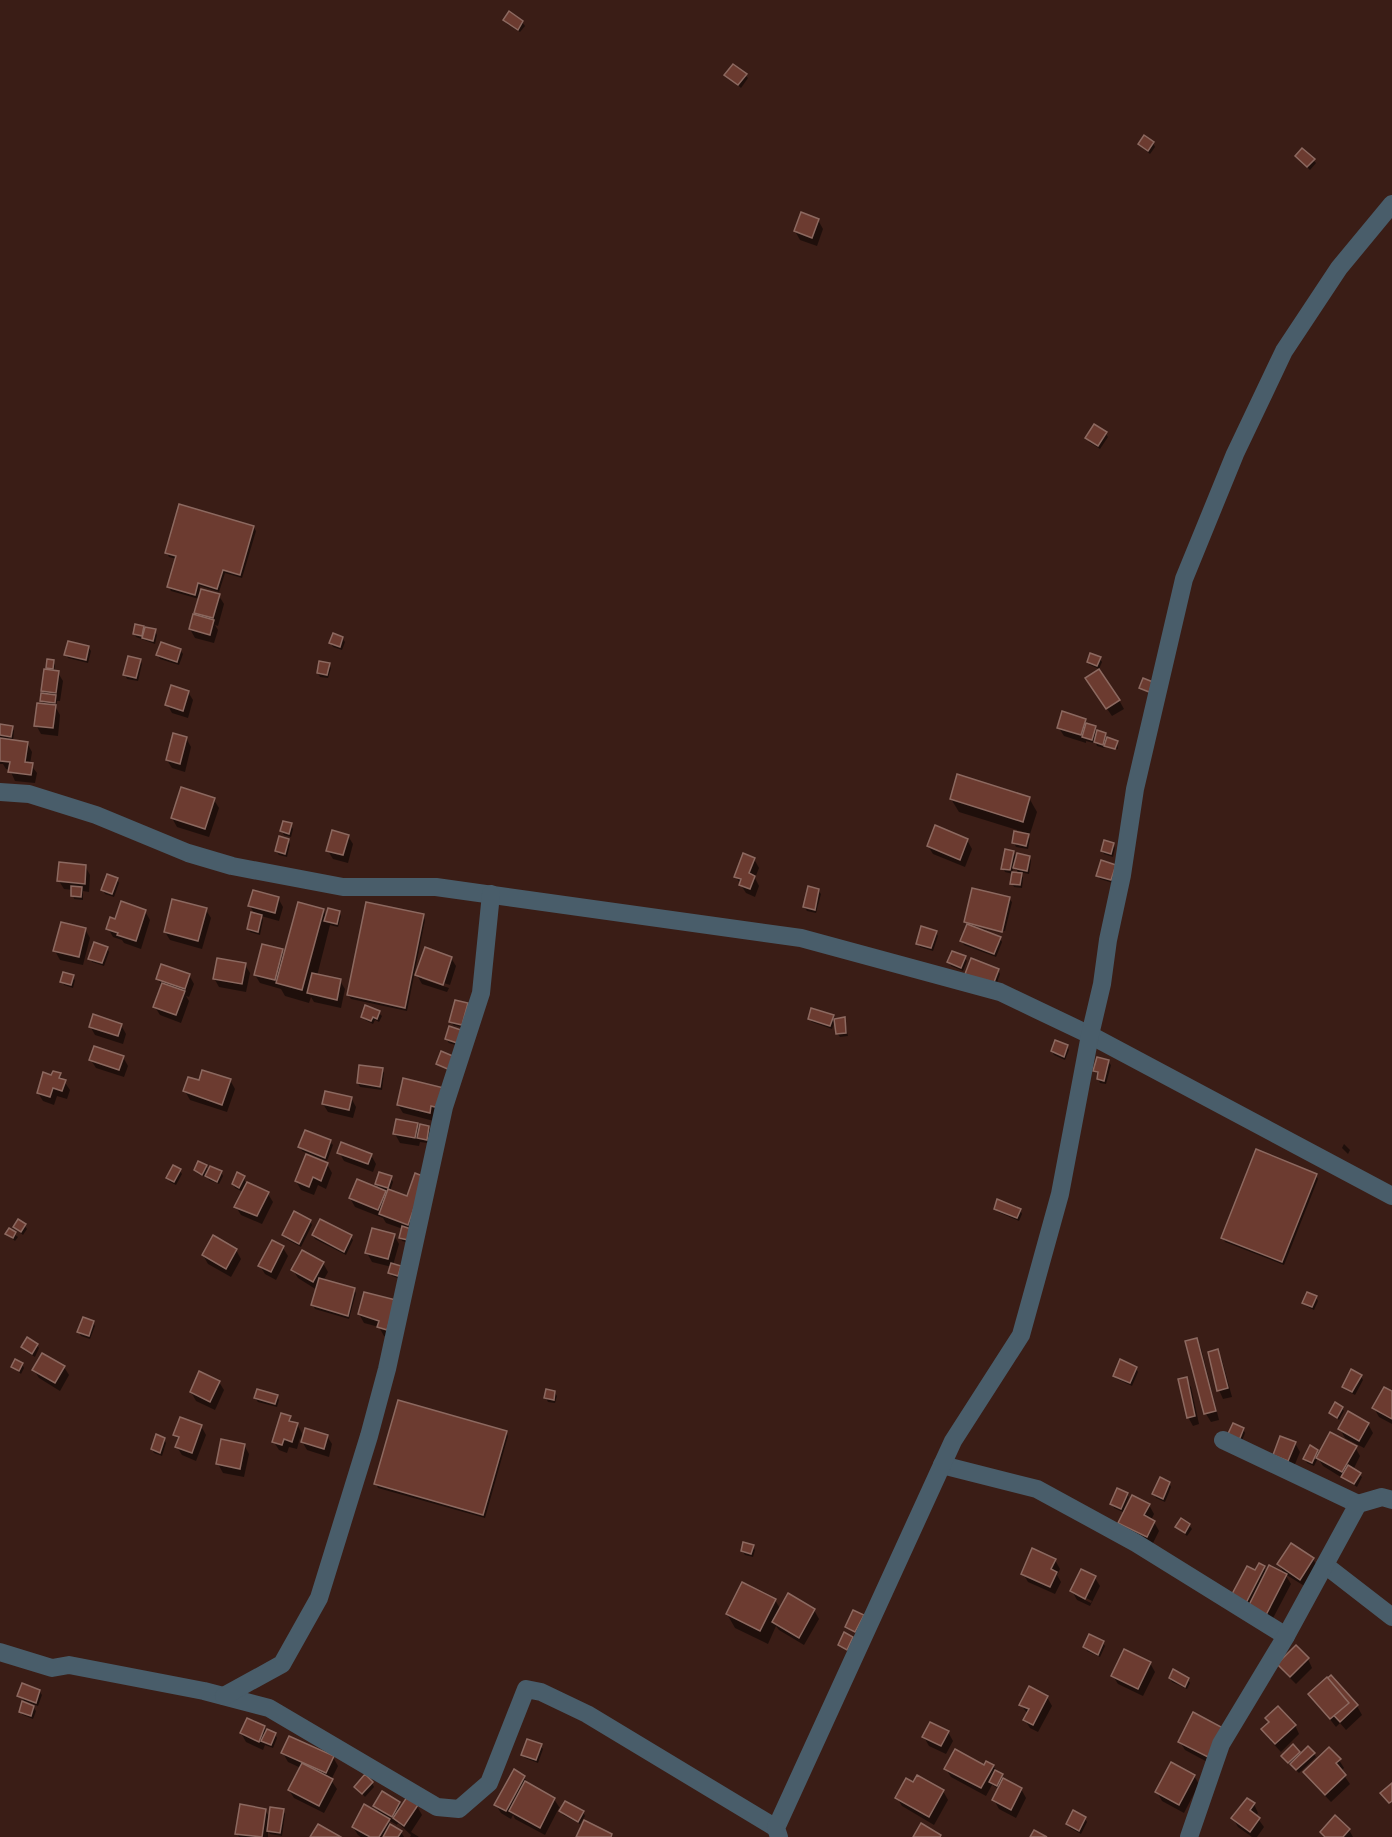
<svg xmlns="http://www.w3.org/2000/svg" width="1392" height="1837" font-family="Cabin,sans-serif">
<rect width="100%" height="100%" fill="#3a1d16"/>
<!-- shadow -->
<g fill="#0007" fill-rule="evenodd">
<path d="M505,20L522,22L525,26L520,32L507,24Z"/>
<path d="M726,75H745L748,78L741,88Z"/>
<path d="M1153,143L1155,147L1150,154L1139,145Z"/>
<path d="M1299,159L1313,160L1316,163L1310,170Z"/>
<path d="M818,220L823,229L817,246L800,240L795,231Z"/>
<path d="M1106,434L1108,437L1100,449L1089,442L1087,438Z"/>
<path d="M254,528L256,531L242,578L225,573L219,592L200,586L199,590L219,596L224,604L218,626L215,625L218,630L214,643L195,638L190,629L198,617L195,612L199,599L171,591L169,587L177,559L169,557L167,553Z"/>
<path d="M136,626L155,631L157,635L155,644L136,637L134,633Z"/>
<path d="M342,638L345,642L342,650L333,647L331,643Z"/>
<path d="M88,647L91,651L88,663L68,658L66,655Z"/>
<path d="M180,650L183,654L179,665L160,659L158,655Z"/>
<path d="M1100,659L1102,662L1099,669L1090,665L1088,662Z"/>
<path d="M140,660L142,664L138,681L127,679L125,675Z"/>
<path d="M53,662L55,665L54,672L58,673L63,681L60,701H57L56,708L60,715L58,736L41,734L36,725L44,705L42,701L45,695L43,691L50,671L47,667Z"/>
<path d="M329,665L331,668L328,678L320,677L318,673Z"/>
<path d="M1092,687L1119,700L1124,709L1112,716Z"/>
<path d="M188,692L193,700L188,718L172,713L167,704Z"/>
<path d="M1085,720L1088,725L1095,728L1098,732L1105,734L1107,738L1117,742L1118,749L1106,745L1104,748L1097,746L1095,741L1094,743L1086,741V743L1064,736L1059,728Z"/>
<path d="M0,726L12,728L14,731L13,741L27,743L32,752L30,764L37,773L35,783L15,781L10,770L6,769L3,764H0Z"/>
<path d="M186,738L191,747L185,772L172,768L167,760Z"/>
<path d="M1029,798L1037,812L1030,834L959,812L951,799Z"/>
<path d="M214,800L219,808L209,837L177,827L172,818Z"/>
<path d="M291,825L293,829L291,837L284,835L282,831Z"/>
<path d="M1027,834L1030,839L1028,849L1016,847L1014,843Z"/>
<path d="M348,836L353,844L348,863L333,859L328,851Z"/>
<path d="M288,840L290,844L287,857L279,855L276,851Z"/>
<path d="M967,840L972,849L965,867L933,854L928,846Z"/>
<path d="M1113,844L1115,848L1113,857L1104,854L1102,851Z"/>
<path d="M1013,852L1017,859L1029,857L1031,861L1029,874L1019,872L1023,878L1022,888L1014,887L1012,883L1013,874L1005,872L1003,868ZM1014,865L1019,874L1012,873Z"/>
<path d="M754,859L759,868L755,878L759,886L755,897L746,893L736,877Z"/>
<path d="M85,866L90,875L89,892L83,891V900L74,899L73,890L64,889L59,881Z"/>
<path d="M1115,866L1113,883L1100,879L1098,875Z"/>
<path d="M117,879L119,883L114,897L105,894L103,890Z"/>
<path d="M973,890L1009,899L1012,902L1005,931L966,921V923V922Z"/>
<path d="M818,891L821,894L816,913L807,911L804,907Z"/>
<path d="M278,898L283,907L279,921L261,916L263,920L260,935L250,932L248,929L255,915L250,906Z"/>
<path d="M206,910L211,918L202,949L170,940L165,932Z"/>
<path d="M323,910L327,917L339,913L341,916L338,927L330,925L317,976L340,981L345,989L341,1008L314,1002L311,997L309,1003L285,996L281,989L260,983L255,975L282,951L285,956Z"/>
<path d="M145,911L150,920L141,949L124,943L122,940L113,937L108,928L116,921Z"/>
<path d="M423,916L425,920L407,1011L351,999L348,995Z"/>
<path d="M967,925L1004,934L986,930V932L1000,938L1002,942L996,957L964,945L962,941Z"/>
<path d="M85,929L90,938L83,965L60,960L55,951Z"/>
<path d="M936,932L938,936L933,951L920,947L918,943Z"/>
<path d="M107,948L109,952L104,966L92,962L90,958Z"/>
<path d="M964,957L967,961L963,971L951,966L949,962Z"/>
<path d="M451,958L456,966L450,985L422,976V979L449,988L447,992L422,984L417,975Z"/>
<path d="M245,965L250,973L246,992L219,987L214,978Z"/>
<path d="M998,970L1000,974L995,988L969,978Z"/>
<path d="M189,975L194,984L189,997L186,996L189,1001L181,1023L160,1015L155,1007L162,986L158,979Z"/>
<path d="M73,977L75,980L73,988L64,985L62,981Z"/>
<path d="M467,1005L469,1009L464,1028L453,1025L451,1021Z"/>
<path d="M366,1007L379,1013L382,1016L379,1022L375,1020L373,1024L365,1020L363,1016Z"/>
<path d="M833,1016L835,1020L832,1029L812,1022L810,1019Z"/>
<path d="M844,1019L848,1036L840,1037L837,1033Z"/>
<path d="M121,1025L126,1034L123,1044L95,1035L90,1026Z"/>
<path d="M463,1035L459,1046L449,1043L446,1039Z"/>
<path d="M1067,1046L1069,1050L1065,1060L1054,1055L1052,1051Z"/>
<path d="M123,1057L128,1066L124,1077L96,1068L91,1060Z"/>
<path d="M1108,1062L1111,1065L1106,1084L1100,1083L1098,1079L1099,1075L1095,1071Z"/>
<path d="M382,1070L384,1073L382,1090L360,1087L358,1083Z"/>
<path d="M60,1075L70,1090L67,1099L57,1096L54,1105L43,1101L38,1093L52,1077Z"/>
<path d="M230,1080L235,1089L227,1112L190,1100L185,1091L200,1082Z"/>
<path d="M443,1089L434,1121L403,1113L398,1105Z"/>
<path d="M351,1098L356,1107L353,1118L328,1112L323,1104Z"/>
<path d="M417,1124L420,1130L428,1127L431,1131L428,1143L420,1142L419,1146L400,1143L395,1134Z"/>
<path d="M330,1142L333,1145L327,1161L302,1151L300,1147Z"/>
<path d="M1344,1144L1350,1150L1348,1154L1342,1148Z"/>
<path d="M339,1152L371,1155L376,1164L373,1172L344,1161Z"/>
<path d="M327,1164L332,1173L326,1189L318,1185L314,1195L301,1190L296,1181Z"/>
<path d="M206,1166L209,1171L221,1172L223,1176L219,1184L209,1180L206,1174L205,1177L198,1174L195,1170Z"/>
<path d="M179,1170L182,1174L176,1185L170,1182L168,1178Z"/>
<path d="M416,1175L410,1243L402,1241L400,1237L403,1229L386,1223L383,1218L355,1207L350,1198L380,1190L377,1184L391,1178L393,1182L390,1191L407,1198Z"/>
<path d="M1316,1175L1318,1179L1284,1265L1225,1242L1223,1238Z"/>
<path d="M244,1177L245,1182L268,1194L273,1202L262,1224L241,1215L236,1207L243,1192L235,1188L233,1184Z"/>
<path d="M995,1208L1020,1210L1022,1214L1019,1221L998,1212Z"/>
<path d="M310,1221L312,1225L301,1247L286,1239L284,1235Z"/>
<path d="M24,1225L27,1229L23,1235L14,1227Z"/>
<path d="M9,1230L18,1237L15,1241L7,1234Z"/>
<path d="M313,1235L351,1237L353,1240L346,1255L315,1239Z"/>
<path d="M394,1235L399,1244L393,1265L400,1279L392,1276L390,1273L392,1267L372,1262L367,1253Z"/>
<path d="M283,1248L288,1256L276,1280L265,1274L260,1266Z"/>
<path d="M236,1250L241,1259L231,1277L208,1264L203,1255Z"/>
<path d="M323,1263L328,1272L323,1281L354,1290L356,1293L349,1319L315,1309L313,1305L317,1290L298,1278L293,1270Z"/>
<path d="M365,1293L392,1338L384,1336L379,1327L364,1323L359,1314Z"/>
<path d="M1316,1297L1318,1301L1314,1310L1306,1306L1303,1303Z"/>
<path d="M93,1322L95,1326L90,1339L81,1336L79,1332Z"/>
<path d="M1196,1340L1201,1348L1219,1420L1211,1422L1206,1414Z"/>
<path d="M37,1345L39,1348L35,1357L25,1351L22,1347Z"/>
<path d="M1218,1351L1222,1360L1232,1397L1223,1399L1219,1390Z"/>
<path d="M22,1364L24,1368L21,1374L13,1367Z"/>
<path d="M64,1367L69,1375L60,1391L39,1378L34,1370Z"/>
<path d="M1136,1368L1138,1372L1132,1386L1117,1379L1115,1376Z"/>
<path d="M1361,1376L1363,1380L1355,1395L1346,1390L1344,1386Z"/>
<path d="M1186,1379L1191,1387L1199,1424L1193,1426L1188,1417Z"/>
<path d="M219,1382L224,1390L215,1410L196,1401L191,1392Z"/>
<path d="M554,1392L557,1396L555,1403L548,1402L546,1398Z"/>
<path d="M1392,1393V1424L1379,1417L1374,1408Z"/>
<path d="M277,1396L279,1400L277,1407L258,1402L255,1398Z"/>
<path d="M1342,1408L1344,1411L1339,1420L1331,1413Z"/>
<path d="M290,1417L293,1424H297L304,1437L327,1436L332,1444L329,1457L307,1450L300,1438L297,1449L289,1447L287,1453L279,1450L274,1442Z"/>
<path d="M1368,1424L1373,1433L1364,1448L1345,1438L1340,1429Z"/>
<path d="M201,1426L206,1435L196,1461L182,1455L177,1447L179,1441L175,1435Z"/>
<path d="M1243,1429L1245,1433L1240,1446L1230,1442Z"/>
<path d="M506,1432L508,1436L485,1518L378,1488L376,1484Z"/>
<path d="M164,1439L166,1443L162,1456L154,1453L152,1449Z"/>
<path d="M1295,1443L1300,1452L1293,1469L1279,1464Z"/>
<path d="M244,1445L249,1454L244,1477L223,1473L218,1464Z"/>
<path d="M1355,1447L1360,1456L1353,1470L1362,1477L1357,1487L1323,1466L1318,1458L1314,1466L1307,1463L1305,1459L1317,1451L1319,1455Z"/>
<path d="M1169,1483L1171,1487L1165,1502L1156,1498L1154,1494Z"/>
<path d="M1127,1494L1129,1497L1124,1509L1149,1505L1154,1514L1151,1520L1154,1522L1159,1531L1152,1545L1125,1531L1120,1523L1125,1513L1114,1508L1112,1504Z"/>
<path d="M1189,1525L1192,1529L1187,1536L1177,1527Z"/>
<path d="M1292,1545L1313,1559L1318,1568L1306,1587L1285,1574L1291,1584L1271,1622L1238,1604L1256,1573L1264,1568L1267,1573L1285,1575L1279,1564Z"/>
<path d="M753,1546L755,1550L753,1557L745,1555L742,1551Z"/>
<path d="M1055,1560L1060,1569L1057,1575L1061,1582L1055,1594L1028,1582L1023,1573Z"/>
<path d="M1095,1578L1100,1586L1090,1606L1077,1600L1072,1591ZM1077,1593L1092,1601L1091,1603L1077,1596Z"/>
<path d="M775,1600L781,1610H814L819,1619L804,1645L779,1630L776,1626L768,1644L735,1628L727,1614Z"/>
<path d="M1103,1643L1105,1646L1100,1657L1087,1651L1085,1647Z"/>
<path d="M1308,1659L1312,1668L1296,1684L1284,1672L1279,1664Z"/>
<path d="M1150,1663L1155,1672L1143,1696L1118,1684L1113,1676Z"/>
<path d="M1331,1677L1357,1706L1362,1715L1346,1730L1340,1723L1336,1727L1310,1694Z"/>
<path d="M1170,1678L1188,1679L1190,1683L1187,1689L1172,1682Z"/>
<path d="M39,1691L42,1695L38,1706L25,1701L24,1704L33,1707L36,1711L33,1719L23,1715L20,1712L24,1700L19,1696Z"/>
<path d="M1047,1697L1052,1706L1038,1732L1030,1728L1025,1720L1028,1714L1021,1705Z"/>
<path d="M1295,1725L1299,1734L1281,1752L1268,1738L1263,1730Z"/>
<path d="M264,1728L267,1732L275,1734L277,1738L273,1748L265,1745L263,1750L246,1742L241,1733Z"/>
<path d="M948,1732L953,1741L946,1754L929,1746L924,1737Z"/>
<path d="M1227,1738L1213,1765L1185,1750L1180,1742Z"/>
<path d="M541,1746L543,1749L538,1763L525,1758L523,1754Z"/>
<path d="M283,1753L333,1757L338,1766L331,1780L337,1789L324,1813L294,1798L289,1790L301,1768L288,1762Z"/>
<path d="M1299,1753L1300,1755L1314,1754L1316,1757L1299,1773L1285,1759Z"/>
<path d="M1339,1760L1344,1768L1341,1771L1350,1784L1331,1802L1310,1780L1305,1772Z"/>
<path d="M993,1766L1004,1779L1021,1789L1026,1798L1016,1818L999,1809L994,1800L999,1789L992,1785L986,1796L951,1777L946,1769Z"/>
<path d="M1194,1776L1199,1784L1184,1813L1162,1801L1157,1792Z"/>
<path d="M524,1777L529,1785L554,1799L561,1810L583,1812L585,1816L580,1824L563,1815L559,1808L545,1835L515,1819L513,1815L511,1819L501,1813L496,1805Z"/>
<path d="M372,1783L374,1787L365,1797L356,1787Z"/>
<path d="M914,1784L943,1791L948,1800L934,1825L902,1806L897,1798Z"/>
<path d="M407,1799L417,1806L422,1815L411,1832L419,1837H410L411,1835L398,1823L397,1825L388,1820L392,1827L401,1832L404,1837H361L358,1835L353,1827L380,1815L375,1806L399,1803L402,1807Z"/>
<path d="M1254,1804L1258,1813L1256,1816L1264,1827L1257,1837H1252L1238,1827L1233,1818Z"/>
<path d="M265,1810L270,1818L283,1811L285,1814L282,1836L270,1834L268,1831V1837H239L237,1834Z"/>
<path d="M1085,1818L1087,1822L1081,1834L1070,1828L1067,1824Z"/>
<path d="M1349,1830L1353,1837H1324L1322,1832Z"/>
</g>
<!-- building -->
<g fill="#6c3b30" stroke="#8c6960" stroke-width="1.5">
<path d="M509,11L523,21L518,30L503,20Z"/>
<path d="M733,64L747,74L738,85L724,75Z"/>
<path d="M1144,135L1154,142L1148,151L1138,144Z"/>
<path d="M1302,148L1315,159L1307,167L1295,156Z"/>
<path d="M801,212L819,219L812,238L794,231Z"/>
<path d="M1094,424L1107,432L1098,446L1085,438Z"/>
<path d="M179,504L254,526L240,575L223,570L217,589L198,583L195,595L167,587L176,556L165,553Z"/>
<path d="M201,589L220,594L213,618L194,613Z"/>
<path d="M193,614L214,620L210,635L189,629Z"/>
<path d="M135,624L144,626L142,636L133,634Z"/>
<path d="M145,627L156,629L153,641L142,638Z"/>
<path d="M333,633L343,637L340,647L329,643Z"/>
<path d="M68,641L89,646L86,660L64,655Z"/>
<path d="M161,642L181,649L177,662L156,655Z"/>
<path d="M1090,653L1101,657L1097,666L1087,662Z"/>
<path d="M128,656L141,659L136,678L123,675Z"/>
<path d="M47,659L54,660L53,669L46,668Z"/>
<path d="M319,661L330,663L327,675L317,673Z"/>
<path d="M44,669L59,671L56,693L41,691Z"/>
<path d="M1099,669L1120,700L1106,709L1085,678Z"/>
<path d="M1143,678L1153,682L1149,692L1139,688Z"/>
<path d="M171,685L189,691L183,711L165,705Z"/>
<path d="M41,693L56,695L55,703L40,701Z"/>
<path d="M37,703L56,705L53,728L34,726Z"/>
<path d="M1062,711L1086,719L1081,735L1057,728Z"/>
<path d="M1086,723L1096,726L1092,740L1082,737Z"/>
<path d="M0,724L13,726L11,737L0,735Z"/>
<path d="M1097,730L1106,733L1103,745L1094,742Z"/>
<path d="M173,733L187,737L180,764L166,760Z"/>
<path d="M1107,737L1118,741L1115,749L1104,746Z"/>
<path d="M0,738L28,742L25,762L33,763L31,775L8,772L10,762L0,761Z"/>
<path d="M957,774L1030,797L1023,822L950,799Z"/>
<path d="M181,787L215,798L205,829L171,818Z"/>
<path d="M283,821L292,823L289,834L280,831Z"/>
<path d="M935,825L968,839L960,860L927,846Z"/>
<path d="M332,830L349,835L343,855L326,851Z"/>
<path d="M1014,831L1029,834L1026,846L1012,843Z"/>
<path d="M279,836L289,839L285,854L275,851Z"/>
<path d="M1104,840L1114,843L1111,854L1101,851Z"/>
<path d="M1005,849L1014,851L1010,870L1001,869Z"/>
<path d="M743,853L755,858L749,873L755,876L750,889L739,885L741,879L734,877Z"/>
<path d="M1017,853L1030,856L1027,871L1013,868Z"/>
<path d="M1101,860L1116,865L1111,880L1096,876Z"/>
<path d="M59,862L86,865L85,884L57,881Z"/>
<path d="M1012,872L1022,873L1020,885L1010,884Z"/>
<path d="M107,874L118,878L112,894L101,890Z"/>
<path d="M71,886L82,887L81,897L71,896Z"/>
<path d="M808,886L819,889L815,910L803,907Z"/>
<path d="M972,888L1010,897L1002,932L964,922Z"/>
<path d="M253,890L279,897L275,913L248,906Z"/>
<path d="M172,899L207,908L198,941L164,932Z"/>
<path d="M121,901L146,910L136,941L117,935L118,933L106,929L110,917L115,919Z"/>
<path d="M298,902L324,909L302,990L276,983Z"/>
<path d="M366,902L424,914L405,1008L347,995Z"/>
<path d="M328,908L340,911L337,924L324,921Z"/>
<path d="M251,912L262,915L258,932L247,929Z"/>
<path d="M61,922L86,928L79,957L53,951Z"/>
<path d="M967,924L1001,937L994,954L960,941Z"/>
<path d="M921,926L937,931L931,948L916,944Z"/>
<path d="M94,942L108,947L102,963L88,959Z"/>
<path d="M262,944L283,949L275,980L254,975Z"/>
<path d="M425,947L452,957L443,985L415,975Z"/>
<path d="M952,951L966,956L961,968L947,962Z"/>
<path d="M217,958L246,963L242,984L213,979Z"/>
<path d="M971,958L999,969L993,985L965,974Z"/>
<path d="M161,964L190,974L185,989L156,979Z"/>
<path d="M63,972L74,975L71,985L60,982Z"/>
<path d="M312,973L341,979L337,1000L307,993Z"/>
<path d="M162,983L185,991L176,1015L153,1007Z"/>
<path d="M455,1000L468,1003L462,1025L449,1022Z"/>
<path d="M365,1005L380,1011L377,1019L373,1017L371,1021L361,1017Z"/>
<path d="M811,1008L834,1015L830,1026L808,1019Z"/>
<path d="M93,1014L122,1024L118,1036L89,1027Z"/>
<path d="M845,1017L846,1033L836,1034L834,1019Z"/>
<path d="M449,1026L461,1030L457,1043L445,1039Z"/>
<path d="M1055,1040L1068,1045L1064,1057L1051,1051Z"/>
<path d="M94,1046L124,1056L119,1070L89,1060Z"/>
<path d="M441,1051L455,1057L450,1070L436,1064Z"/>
<path d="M1097,1057L1109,1060L1104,1081L1097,1079L1098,1072L1093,1071Z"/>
<path d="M359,1065L383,1068L380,1087L357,1083Z"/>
<path d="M202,1070L231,1079L222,1105L183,1091L188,1077L199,1080Z"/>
<path d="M53,1071L61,1073L59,1078L66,1080L62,1091L53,1088L50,1097L37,1093L43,1072L51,1075Z"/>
<path d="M403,1078L444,1088L439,1108L431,1106L430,1113L397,1105Z"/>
<path d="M325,1091L352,1097L349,1110L322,1104Z"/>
<path d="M396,1119L418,1123L415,1138L393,1134Z"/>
<path d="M420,1124L429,1126L427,1140L417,1138Z"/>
<path d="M305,1130L331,1140L325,1158L298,1147Z"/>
<path d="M341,1142L372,1154L368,1164L337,1153Z"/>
<path d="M1256,1149L1317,1174L1282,1262L1221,1238Z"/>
<path d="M306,1154L328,1163L321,1181L313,1177L309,1187L295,1181Z"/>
<path d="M198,1161L207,1165L202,1175L194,1170Z"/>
<path d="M173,1165L181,1169L174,1182L166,1178Z"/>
<path d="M210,1166L222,1171L217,1182L205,1176Z"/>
<path d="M237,1172L245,1176L239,1188L232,1184Z"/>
<path d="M379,1172L392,1176L388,1188L375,1184Z"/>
<path d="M415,1173L425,1177L408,1225L379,1214L388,1189L407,1196Z"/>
<path d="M357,1179L386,1191L378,1210L349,1198Z"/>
<path d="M247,1182L269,1192L257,1216L234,1207Z"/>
<path d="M997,1199L1021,1209L1017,1218L994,1209Z"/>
<path d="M294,1211L311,1220L299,1244L282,1235Z"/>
<path d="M18,1219L26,1224L21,1232L13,1227Z"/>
<path d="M320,1219L352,1235L344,1252L312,1235Z"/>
<path d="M402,1226L411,1229L408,1240L399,1238Z"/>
<path d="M9,1228L16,1232L13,1238L5,1234Z"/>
<path d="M372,1228L395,1234L388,1259L365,1253Z"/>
<path d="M213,1235L237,1249L226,1269L202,1255Z"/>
<path d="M272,1240L284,1246L271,1272L258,1266Z"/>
<path d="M302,1250L324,1262L313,1282L291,1270Z"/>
<path d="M391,1263L401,1266L398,1276L388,1273Z"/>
<path d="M319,1278L355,1288L348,1316L311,1305Z"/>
<path d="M364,1292L396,1300L387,1330L377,1327L379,1321L358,1314Z"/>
<path d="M1307,1292L1317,1296L1312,1307L1302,1303Z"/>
<path d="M83,1317L94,1321L89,1336L77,1332Z"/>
<path d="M27,1337L38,1344L32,1354L21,1347Z"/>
<path d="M1197,1338L1216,1411L1204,1414L1185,1341Z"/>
<path d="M1218,1349L1228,1388L1217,1391L1208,1352Z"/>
<path d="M42,1353L65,1366L55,1383L32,1370Z"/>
<path d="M15,1359L23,1363L19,1371L11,1367Z"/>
<path d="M1120,1359L1137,1367L1130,1383L1113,1376Z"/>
<path d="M1351,1369L1362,1375L1352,1392L1342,1387Z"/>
<path d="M199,1371L220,1381L210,1402L190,1392Z"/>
<path d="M1187,1377L1195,1416L1187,1418L1178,1379Z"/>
<path d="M1384,1387L1392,1391V1419L1372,1408Z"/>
<path d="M257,1389L278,1395L275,1404L254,1398Z"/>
<path d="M546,1389L555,1391L554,1400L544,1398Z"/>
<path d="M398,1400L507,1431L483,1515L374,1484Z"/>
<path d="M1335,1402L1343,1407L1337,1418L1329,1413Z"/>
<path d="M1348,1411L1369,1423L1359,1441L1338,1429Z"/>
<path d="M281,1413L291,1416L289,1421L298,1423L292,1442L284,1439L282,1445L272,1442Z"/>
<path d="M180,1417L202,1425L192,1453L175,1447L179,1437L173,1435Z"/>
<path d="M1233,1423L1244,1428L1238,1443L1226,1438Z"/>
<path d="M305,1428L328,1435L324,1449L301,1442Z"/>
<path d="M1330,1432L1357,1446L1342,1472L1316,1458Z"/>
<path d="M156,1434L165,1438L160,1453L151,1449Z"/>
<path d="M1280,1436L1296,1442L1288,1461L1273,1455Z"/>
<path d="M221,1439L245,1444L240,1469L216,1464Z"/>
<path d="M1310,1445L1318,1450L1312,1463L1303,1459Z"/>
<path d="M1348,1465L1361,1473L1354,1484L1341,1477Z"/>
<path d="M1160,1477L1170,1482L1163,1499L1152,1494Z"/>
<path d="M1117,1488L1128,1493L1121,1509L1110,1504Z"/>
<path d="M1132,1495L1150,1504L1144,1515L1155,1521L1147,1537L1118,1523Z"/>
<path d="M1181,1518L1190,1524L1185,1533L1175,1527Z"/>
<path d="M743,1542L754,1545L751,1554L741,1551Z"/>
<path d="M1291,1543L1314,1558L1300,1580L1277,1564Z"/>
<path d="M1032,1548L1056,1559L1051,1569L1057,1572L1050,1587L1021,1574Z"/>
<path d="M1259,1563L1265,1566L1246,1603L1231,1596L1247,1566L1255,1570Z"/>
<path d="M1269,1565L1287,1574L1266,1615L1249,1605Z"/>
<path d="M1081,1569L1096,1576L1085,1599L1070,1591Z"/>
<path d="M742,1582L776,1599L760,1631L726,1614Z"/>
<path d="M788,1593L815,1609L799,1638L772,1622Z"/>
<path d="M853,1610L864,1615L855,1632L845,1627Z"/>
<path d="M844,1632L853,1637L847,1650L838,1645Z"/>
<path d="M1089,1634L1104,1641L1098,1655L1083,1647Z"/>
<path d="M1296,1645L1309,1658L1290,1677L1277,1664Z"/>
<path d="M1124,1649L1151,1662L1138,1689L1111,1676Z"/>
<path d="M1173,1669L1189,1678L1185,1687L1169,1678Z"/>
<path d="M1331,1675L1358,1705L1340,1722L1312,1692Z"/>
<path d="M1327,1677L1349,1703L1330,1719L1308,1694Z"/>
<path d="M22,1683L40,1690L36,1703L17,1696Z"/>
<path d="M1029,1686L1048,1696L1033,1725L1023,1720L1029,1709L1019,1705Z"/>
<path d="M22,1701L34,1706L31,1716L19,1712Z"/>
<path d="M1278,1706L1296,1725L1275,1744L1261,1729L1269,1722L1265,1718Z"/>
<path d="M1193,1712L1223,1728L1208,1757L1178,1742Z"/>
<path d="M247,1718L265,1726L259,1742L240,1733Z"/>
<path d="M930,1722L949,1731L941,1746L922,1737Z"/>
<path d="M267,1729L276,1733L271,1745L261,1741Z"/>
<path d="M289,1736L334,1756L326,1773L281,1753Z"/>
<path d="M527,1739L542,1744L536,1760L521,1755Z"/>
<path d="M1293,1744L1300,1752L1288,1763L1281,1756Z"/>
<path d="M1308,1746L1315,1753L1296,1770L1290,1764Z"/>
<path d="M1329,1747L1341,1759L1336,1763L1346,1775L1325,1795L1303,1772Z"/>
<path d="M955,1749L984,1765L986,1761L994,1765L981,1788L944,1769Z"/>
<path d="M1171,1762L1195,1775L1179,1805L1155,1792Z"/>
<path d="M302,1763L333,1779L319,1806L288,1790Z"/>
<path d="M514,1769L525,1776L506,1811L494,1805Z"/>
<path d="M995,1770L1003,1774L997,1786L989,1782Z"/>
<path d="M365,1774L373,1782L362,1794L354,1787Z"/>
<path d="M917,1775L944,1790L929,1817L895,1798L906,1778L913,1782Z"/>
<path d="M1003,1778L1022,1788L1011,1810L992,1800Z"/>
<path d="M525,1781L555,1798L540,1828L509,1811Z"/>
<path d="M1392,1783V1801L1389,1803L1380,1793Z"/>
<path d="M382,1791L400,1802L392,1817L373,1806Z"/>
<path d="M407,1797L418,1805L404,1826L393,1818Z"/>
<path d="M1247,1798L1255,1803L1250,1810L1260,1818L1250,1832L1231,1818Z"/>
<path d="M565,1801L584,1811L578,1822L559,1811Z"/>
<path d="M240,1804L266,1809L262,1837L235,1834Z"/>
<path d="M364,1804L390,1819L379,1837H370L352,1827Z"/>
<path d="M270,1807L284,1809L280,1833L267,1831Z"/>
<path d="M1073,1810L1086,1817L1079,1831L1066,1824Z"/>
<path d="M1335,1815L1350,1829L1343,1837H1325L1320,1832Z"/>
<path d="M584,1820L612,1834L611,1837H576Z"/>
<path d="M921,1823L941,1835L940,1837H913Z"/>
<path d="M318,1824L341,1837H310Z"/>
<path d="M390,1824L402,1831L398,1837H383Z"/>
<path d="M1034,1830L1047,1837H1030Z"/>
</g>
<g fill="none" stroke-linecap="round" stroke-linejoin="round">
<!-- minor -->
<g stroke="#495d6a" stroke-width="18">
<path d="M0,792L29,794L96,815L188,853L232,866L343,887H436L801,938L1000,992L1090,1035L1392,1196"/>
<path d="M1223,1440L1358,1504"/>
<path d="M942,1465L1037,1489L1136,1543L1286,1636"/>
<path d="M1325,1565L1392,1617"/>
<path d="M0,1652L52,1668L69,1665L204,1691L269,1708L437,1807L459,1809L489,1783L526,1689L541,1692L587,1714L776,1828"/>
<path d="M224,1696L282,1664L319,1598L369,1436L387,1369L444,1107L481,993L491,894"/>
<path d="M779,1837L776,1828L953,1441L1021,1335L1060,1194L1090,1035L1102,984L1108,940L1122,875L1135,789L1184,579L1235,454L1284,351L1339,268L1392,204"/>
<path d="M1189,1837L1221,1744L1286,1636L1358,1504L1382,1497L1392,1500"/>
</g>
</g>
</svg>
